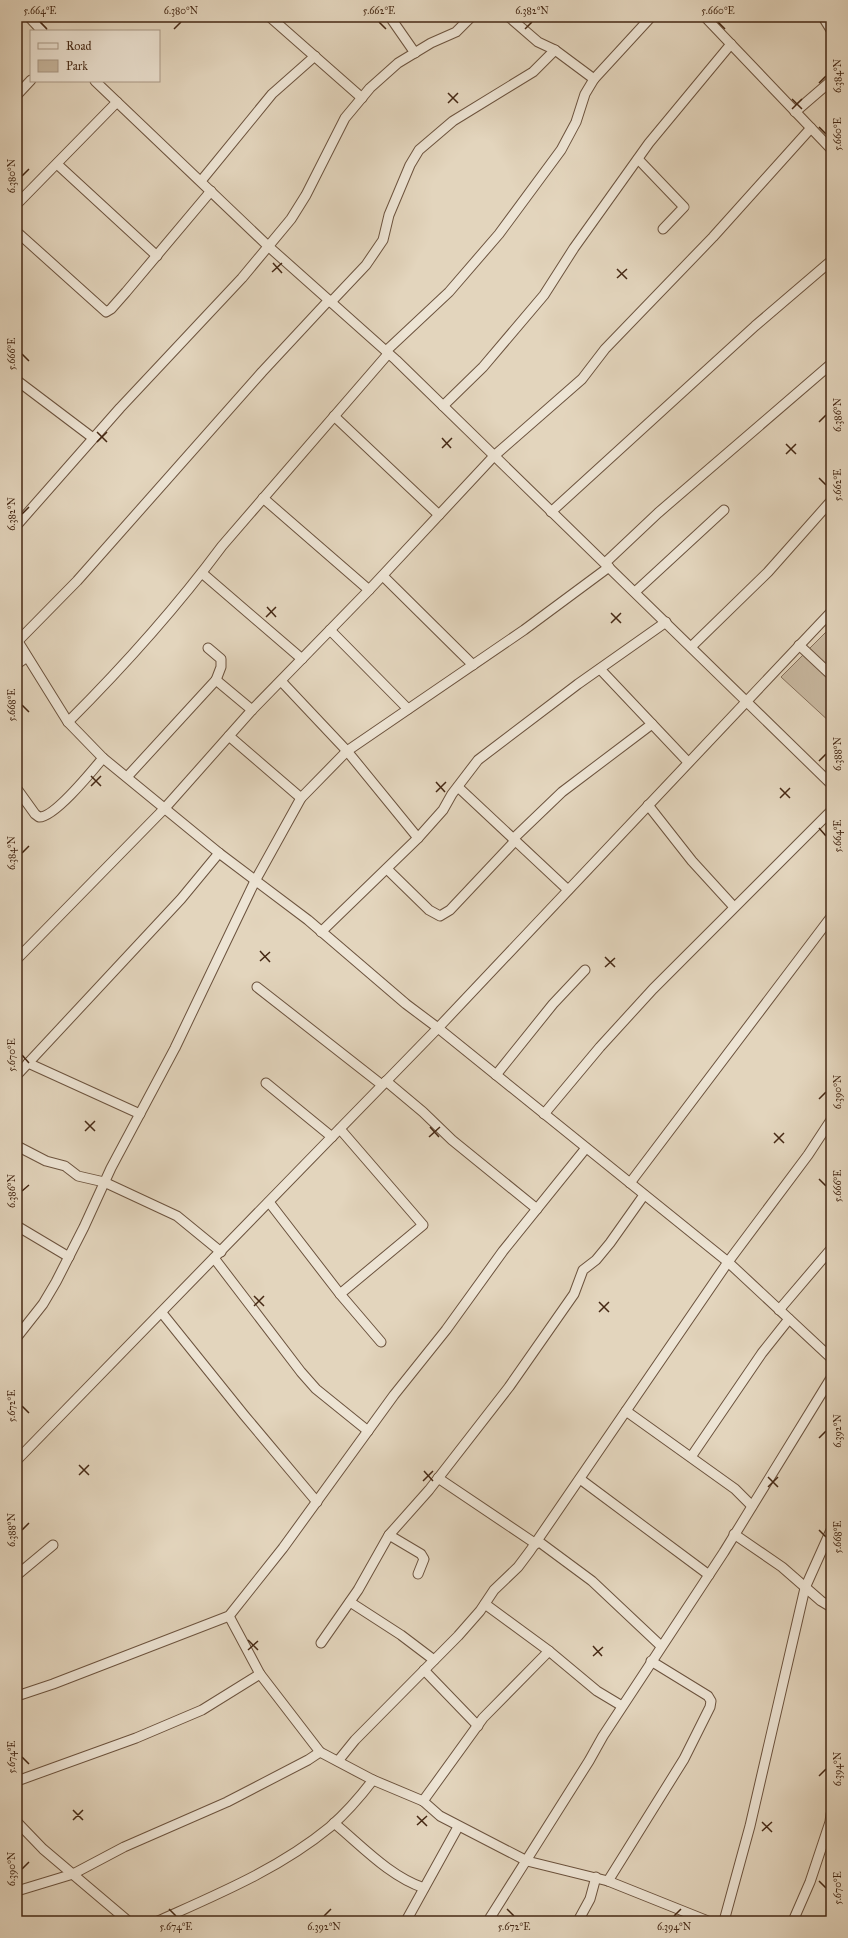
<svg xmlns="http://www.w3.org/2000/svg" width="848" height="1938" font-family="'IM FELL Great Primer',serif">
<rect width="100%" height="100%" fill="#e3d5bd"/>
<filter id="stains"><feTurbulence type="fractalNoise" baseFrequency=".005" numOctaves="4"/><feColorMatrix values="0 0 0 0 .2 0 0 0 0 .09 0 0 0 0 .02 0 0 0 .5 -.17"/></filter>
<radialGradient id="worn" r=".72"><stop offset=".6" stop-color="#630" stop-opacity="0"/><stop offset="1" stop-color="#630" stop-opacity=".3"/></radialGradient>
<!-- green -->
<path fill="#c8b8a0" stroke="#86705a" d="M831,627V723L781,677Z"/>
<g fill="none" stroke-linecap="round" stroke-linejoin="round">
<defs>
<g id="minor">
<path d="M29,17L42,31"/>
<path d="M270,17L362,98"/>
<path d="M390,17L415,53"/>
<path d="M509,17L538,42L555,50L594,79"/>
<path d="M705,17L831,149"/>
<path d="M823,17L831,30"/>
<path d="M95,81L268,246L396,360L831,784"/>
<path d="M17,95L31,80"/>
<path d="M795,112L831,81"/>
<path d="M638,159L684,207L663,229"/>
<path d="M57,164L157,256"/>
<path d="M201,181L272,94L315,56"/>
<path d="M17,204L117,102"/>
<path d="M17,232L106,312L111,309L126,292L211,191"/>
<path d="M331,302L366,265L383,240L389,215L410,165L419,150L453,121L533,72L555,50"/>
<path d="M386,351L449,292L499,234L561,150L576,122L585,94L594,79L651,17"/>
<path d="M19,382L93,438"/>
<path d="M443,406L483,367L544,295L574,248L649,143L731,44"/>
<path d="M334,416L439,515"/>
<path d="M263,498L369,590"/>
<path d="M551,512L755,326L831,261"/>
<path d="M17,525L120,408L242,278L291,219L306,195L345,118L370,88L398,63L431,43L456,32L471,17"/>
<path d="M605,563L658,513L831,364"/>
<path d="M202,573L302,659"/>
<path d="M383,576L473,665"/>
<path d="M635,592L724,510"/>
<path d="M330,630L408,709"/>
<path d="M17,640L68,722L103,758L219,853L308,920L406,1004L438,1028L728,1262L831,1358"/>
<path d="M18,641L77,581L262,372L329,300"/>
<path d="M799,645L831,675"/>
<path d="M691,647L768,572L831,501"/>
<path d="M17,664L27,657"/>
<path d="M600,669L688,762"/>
<path d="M216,680L252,710"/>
<path d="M281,681L347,751L418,838"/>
<path d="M68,722C123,667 176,608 222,546L388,354"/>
<path d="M229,736L301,798"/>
<path d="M127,777L216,680L221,667V659L208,648"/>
<path d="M458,787L568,890"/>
<path d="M17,789L35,814L39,817C54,818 93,770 103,758"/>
<path d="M648,805L692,861L734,907"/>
<path d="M513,839L562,792L652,724"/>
<path d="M387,869L429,910L440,916L450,910L515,841"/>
<path d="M321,932L418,838L443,810L452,794L478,760L578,684L666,622"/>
<path d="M17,959L165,808L252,710L369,590L494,456L582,379L605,349L713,237L811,128"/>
<path d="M257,987L382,1085"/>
<path d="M28,1063L140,1114"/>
<path d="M17,1075L181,899L219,853"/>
<path d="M496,1075L553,1004L585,970"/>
<path d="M386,1081L423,1112L452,1140L537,1209"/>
<path d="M266,1083L332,1137"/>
<path d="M544,1114L600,1047L653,989L831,811"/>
<path d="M17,1146L46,1161L65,1166L78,1176L104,1182L177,1216L221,1252"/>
<path d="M630,1183L831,917"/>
<path d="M269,1202L340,1294L381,1342"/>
<path d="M17,1226L69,1257"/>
<path d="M214,1258L301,1372L316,1389L368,1431"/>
<path d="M340,1294L423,1225L340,1129"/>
<path d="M779,1310L831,1249"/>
<path d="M162,1313L244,1415L317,1502"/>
<path d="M17,1337L43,1304L56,1282L84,1227L111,1168L175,1048L255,881L301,798L347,751L524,630L609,567"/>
<path d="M626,1411L735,1489L752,1506"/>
<path d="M691,1457L762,1353L789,1319"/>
<path d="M17,1460L438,1028L831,612"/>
<path d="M438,1478L536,1544"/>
<path d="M580,1479L709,1575"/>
<path d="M734,1534L782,1567L821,1601L831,1607"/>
<path d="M389,1535L421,1554L424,1559L418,1574"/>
<path d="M538,1541L592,1581L661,1646"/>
<path d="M17,1575L53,1545"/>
<path d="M350,1602L401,1635L434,1660"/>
<path d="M485,1604L549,1651L597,1691L622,1706"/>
<path d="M321,1643L358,1590L389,1535L429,1490L509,1387L574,1294L583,1270L596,1260L610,1243L644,1195"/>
<path d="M424,1670L478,1726"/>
<path d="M260,1674L320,1752L373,1780L423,1801L440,1816L527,1861L608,1881L708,1921"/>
<path d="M17,1696L53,1684L229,1616L283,1548L394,1395L446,1330L503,1251L586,1148"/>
<path d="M338,1761L355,1740L458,1636L480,1611L494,1590L518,1567L530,1551L728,1262L808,1155L831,1120"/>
<path d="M17,1781L136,1738L202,1710L260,1674L229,1616"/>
<path d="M423,1801L483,1718L549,1651"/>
<path d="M17,1822L43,1849L128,1921"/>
<path d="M334,1823C362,1846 389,1876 424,1888"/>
<path d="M608,1881L684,1759L710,1707L711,1701L708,1696L651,1661"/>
<path d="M17,1891L73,1874L124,1847L227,1802L308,1760L320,1752"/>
<path d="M158,1921C218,1894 279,1869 330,1827C346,1813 360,1797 373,1780"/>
<path d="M406,1921L458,1827"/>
<path d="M488,1921L589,1761L603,1736L724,1552L831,1378"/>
<path d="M578,1921L590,1899L596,1877"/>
<path d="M724,1921L750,1826L805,1588L831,1530"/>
<path d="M793,1921L810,1882L830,1822L831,1814"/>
</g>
</defs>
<!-- minor casing -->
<use href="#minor" stroke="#6c533e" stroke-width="11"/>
<!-- minor -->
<use href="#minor" stroke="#ede4d4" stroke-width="9"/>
</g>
<!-- ticks -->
<path fill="none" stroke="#452814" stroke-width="1.5" d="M40,22L47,29M379,22L386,29M718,22L725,29M174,29L181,22M525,29L532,22M819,83L826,76M448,93L458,103M792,99L802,109M448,103L458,93M792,109L802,99M819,127L826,134M22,176L29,169M273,263L282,273M617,269L627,279M272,272L282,263M617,278L627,269M22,354L29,361M819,422L826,415M97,432L107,442M442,438L451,448M97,442L107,432M786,444L796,454M442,448L452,438M786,454L796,444M819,478L826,485M22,514L29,507M267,607L276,617M611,613L621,623M266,617L276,607M611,623L621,613M22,705L29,712M819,761L826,754M91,776L101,786M436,782L445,792M91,786L101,776M780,788L790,798M436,792L446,782M780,798L790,788M819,828L826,836M22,853L29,846M260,951L270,962M605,957L615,967M260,961L270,952M605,967L615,958M22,1055L29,1063M819,1099L826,1092M85,1121L95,1131M430,1127L439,1137M85,1131L95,1121M774,1133L784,1143M429,1137L440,1127M774,1143L784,1133M819,1179L826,1186M22,1191L29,1185M254,1296L264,1306M599,1302L609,1312M254,1306L264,1296M599,1312L609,1302M22,1406L29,1413M819,1438L826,1431M79,1465L89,1475M424,1471L433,1481M79,1475L89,1465M768,1477L778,1487M423,1481L433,1471M768,1487L778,1477M22,1530L29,1523M819,1530L826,1537M248,1640L258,1650M593,1646L602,1656M248,1650L258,1641M593,1656L603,1647M22,1757L29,1764M819,1776L826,1769M73,1810L83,1820M417,1816L427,1826M73,1820L83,1810M762,1822L772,1832M417,1825L427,1816M762,1831L772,1822M22,1869L29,1862M819,1881L826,1888M169,1909L176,1916M507,1909L514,1916M324,1916L331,1909M674,1916L681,1909"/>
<!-- margin -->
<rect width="848" height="1938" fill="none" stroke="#e3d5bd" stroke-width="44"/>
<!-- legend -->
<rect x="30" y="30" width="130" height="52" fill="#ede4d4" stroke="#aa9987"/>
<rect x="38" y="43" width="20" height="6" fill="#ede4d4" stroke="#aa9987"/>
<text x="66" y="50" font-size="12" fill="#452814">Road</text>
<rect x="38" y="60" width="20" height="12" fill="#c8b8a0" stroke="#aa9987"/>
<text x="66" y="70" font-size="12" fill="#452814">Park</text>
<rect x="22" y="22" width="804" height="1894" fill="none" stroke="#452814" stroke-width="1.5"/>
<g font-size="10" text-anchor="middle" fill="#452814">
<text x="40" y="14">5.664°E</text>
<text x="181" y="14">6.380°N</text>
<text x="379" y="14">5.662°E</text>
<text x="532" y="14">6.382°N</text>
<text x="718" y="14">5.660°E</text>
<text transform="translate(837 76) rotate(-90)" y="4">6.384°N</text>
<text transform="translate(837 134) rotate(-90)" y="4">5.660°E</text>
<text transform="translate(11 176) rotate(-90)" y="4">6.380°N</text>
<text transform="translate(11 354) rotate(-90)" y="4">5.666°E</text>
<text transform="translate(837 415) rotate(-90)" y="4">6.386°N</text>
<text transform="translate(837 485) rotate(-90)" y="4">5.662°E</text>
<text transform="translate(11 514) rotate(-90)" y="4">6.382°N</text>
<text transform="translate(11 705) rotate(-90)" y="4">5.668°E</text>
<text transform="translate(837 754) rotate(-90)" y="4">6.388°N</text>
<text transform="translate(837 836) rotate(-90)" y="4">5.664°E</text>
<text transform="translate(11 853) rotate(-90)" y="4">6.384°N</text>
<text transform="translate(11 1055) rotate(-90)" y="4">5.670°E</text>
<text transform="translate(837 1092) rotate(-90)" y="4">6.390°N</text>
<text transform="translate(837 1186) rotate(-90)" y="4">5.666°E</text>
<text transform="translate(11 1191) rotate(-90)" y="4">6.386°N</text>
<text transform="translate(11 1406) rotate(-90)" y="4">5.672°E</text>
<text transform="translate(837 1431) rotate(-90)" y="4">6.392°N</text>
<text transform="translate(11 1530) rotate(-90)" y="4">6.388°N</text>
<text transform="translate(837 1537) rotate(-90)" y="4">5.668°E</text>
<text transform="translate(11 1757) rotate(-90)" y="4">5.674°E</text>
<text transform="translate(837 1769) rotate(-90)" y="4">6.394°N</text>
<text transform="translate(11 1869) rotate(-90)" y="4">6.390°N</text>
<text transform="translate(837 1888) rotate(-90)" y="4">5.670°E</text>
<text x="176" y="1930">5.674°E</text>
<text x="324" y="1930">6.392°N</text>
<text x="514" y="1930">5.672°E</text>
<text x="674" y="1930">6.394°N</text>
</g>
<rect width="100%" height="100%" filter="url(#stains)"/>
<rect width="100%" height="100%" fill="url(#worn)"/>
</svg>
